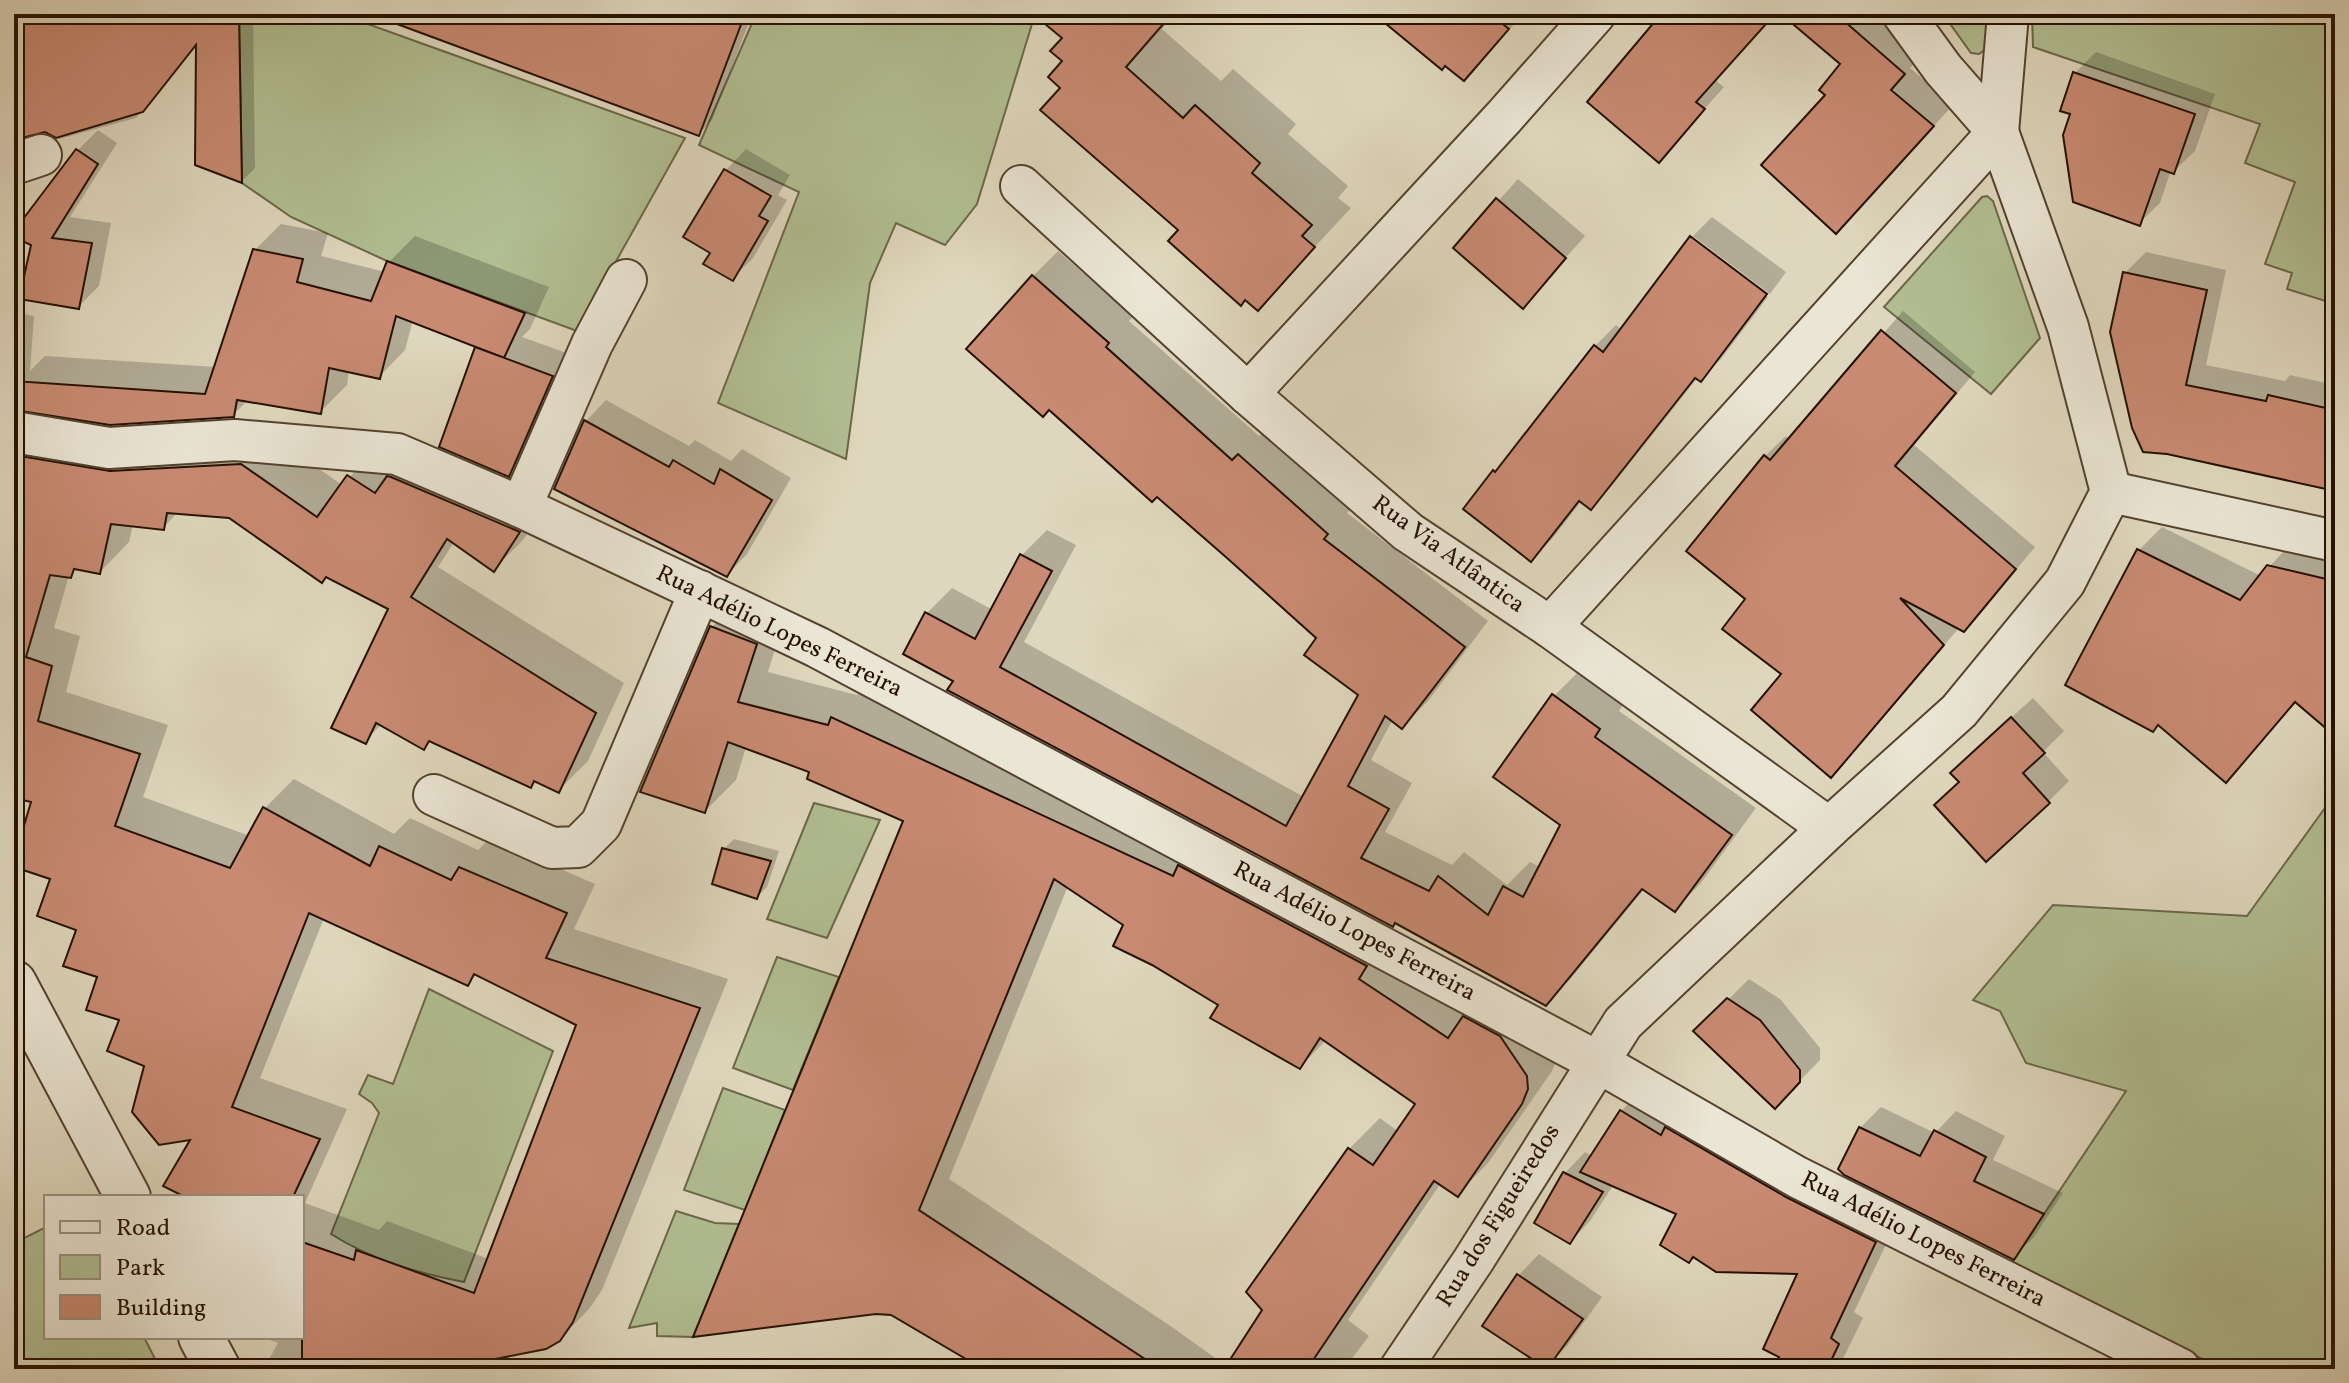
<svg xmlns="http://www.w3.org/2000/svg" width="2349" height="1383" font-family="Vollkorn,serif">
<rect width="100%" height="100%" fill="#dfd7bd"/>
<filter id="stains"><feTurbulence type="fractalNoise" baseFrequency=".0025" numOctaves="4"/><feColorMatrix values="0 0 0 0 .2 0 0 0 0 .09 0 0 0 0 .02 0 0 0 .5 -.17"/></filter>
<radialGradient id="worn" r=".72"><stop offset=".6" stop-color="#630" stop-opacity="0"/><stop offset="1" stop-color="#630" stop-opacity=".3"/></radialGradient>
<!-- green -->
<g fill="#b1be92" stroke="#6b6849" stroke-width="2">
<path d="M239,14H296L302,16L303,14H340L685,138L577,331L387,261L291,217L242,183Z"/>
<path d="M756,14H1035L977,204L945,245L896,223L870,283L846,459L718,403L799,192L699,145Z"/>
<path d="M1943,14H1986V49L1979,54L1971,53Z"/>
<path d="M2032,14H2335V304L2287,289L2292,273L2265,264L2295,182L2245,163L2260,124L2033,47Z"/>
<path d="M1987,196L1993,201L2040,338L1991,394L1884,307L1982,197Z"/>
<path d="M2335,794V1369H2222L2012,1262L2126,1091L2026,1063L2000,1011L1973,1000L2053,905L2247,916Z"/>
<path d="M814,803L880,820L827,938L767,919Z"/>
<path d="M777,957L839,977L793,1090L733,1068Z"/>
<path d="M429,989L553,1051L464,1282C417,1273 372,1260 331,1234L379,1113L372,1103L359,1094L368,1075L393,1084Z"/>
<path d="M723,1088L785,1110L745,1210L684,1190Z"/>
<path d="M676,1211L715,1223L739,1224L693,1337L657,1336V1323L629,1328Z"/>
<path d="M46,1227V1337H144L160,1369H14V1243Z"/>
</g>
<!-- shadow -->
<g fill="#0003" fill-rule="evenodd">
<path d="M14,14H253L255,168L242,181L198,44L136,118L59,139L47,131L14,138Z"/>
<path d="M376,14H752L712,120L699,134Z"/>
<path d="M1073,14H1174L1162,29L1221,81L1233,69L1296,124L1288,134L1348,186L1338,198L1351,208L1258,308L1180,230L1063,88L1065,38Z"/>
<path d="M1396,14H1524L1464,78Z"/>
<path d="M1665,14H1774L1715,80L1724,87L1659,160Z"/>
<path d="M1784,14H1880L1924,53L1910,68L1953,105L1856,211L1828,95L1843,64Z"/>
<path d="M2096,52L2215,94L2195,151L2174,171L2171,170L2160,203L2139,223L2073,113L2075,73Z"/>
<path d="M98,130L117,143L70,217L111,223L99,286L78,307L33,243L14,235L78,150Z"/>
<path d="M746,149L790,175L778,195L787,200L753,258L732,279L712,252L686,236L726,170Z"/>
<path d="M1518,179L1585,236L1523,306L1456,248Z"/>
<path d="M1712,217L1786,272L1770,294L1693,236Z"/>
<path d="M281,224L328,233L321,256L385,272L389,262L415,236L549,287L530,329L522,337L572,355L529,454L509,474L476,348L479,346L413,320L405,350L379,377L349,370L347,385L321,411L248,400L233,415L14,408L19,380L14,379V312L34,316L30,371L45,356L216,367L255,250Z"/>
<path d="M1692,239L1768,297L1721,359L1700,379L1698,377L1611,487L1591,507L1582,500L1552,539L1531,559L1466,508L1595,346L1616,325L1622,330Z"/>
<path d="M1058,251L1133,317L1129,321L1259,436L1265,430L1352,507L1347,513L1488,621L1428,701L1402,727L1393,719L1371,760L1412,783L1385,832L1452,865L1464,852L1507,885L1530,862L1540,867L1563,824L1554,696L1579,671L1624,703L1619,711L1756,808L1700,884L1675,910L1645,888L1571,978L1546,1003L956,680L926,614L952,588L993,610L1022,555L1047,530L1076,545L1024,642L1304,797L1360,695L1319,638L1033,276Z"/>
<path d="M2146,252L2226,270L2206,365L2285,381L2290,375L2335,385V489L2167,452L2125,273Z"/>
<path d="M1903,311L1975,372L1914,445L2035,547L1984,608L1963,629L1960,627L1830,775L1747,599L1765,456L1786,436L1790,440Z"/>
<path d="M606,400L689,446L695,440L731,461L742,449L791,478L747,554L727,575L556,488L586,421Z"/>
<path d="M14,415L40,426L271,435L342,485L378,447L548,502L523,540L494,569L454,542L438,567L624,683L588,761L559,790L536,780L531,786L432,740L424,747L382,724L365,741L391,609L229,516L178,512L163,528L133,524L129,542L100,572L79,567L69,575L54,628L80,636L66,692L168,725L143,797L250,836L265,808L294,779L394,834L410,818L478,850L490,838L595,884L574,929L728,979L602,1290L589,1309L559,1340L435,1369H283L268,1361L278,1343L261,1337H302V1197H190L193,1137L147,1065L121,1019L53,878L33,801L14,796ZM324,918L467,984L478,973L579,1024L489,1259L387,1221L379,1230L305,1203L347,1109L260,1078Z"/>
<path d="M2162,527L2261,576L2292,542L2335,557V734L2297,701L2226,781L2139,550Z"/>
<path d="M742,597L786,613L768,672L857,695L864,688L1558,1056L1552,1071L1488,1163L1458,1194L1441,1183L1348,1320L1369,1336L1344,1369H985L891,1313L905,820L812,771L746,747L736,780L705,811L712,627ZM1068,886L1126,924L1300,1067L1326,1040L1418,1104L1399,1132L1380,1118L1349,1149L1248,1291L1265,1310L1228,1367L1169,1325L949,1179Z"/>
<path d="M2033,698L2064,731L2043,752L2069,781L2049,801L1961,781L1973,752Z"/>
<path d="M734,839L779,851L767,887L757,897L724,849Z"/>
<path d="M1749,979L1780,999L1820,1048V1060L1775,1106L1696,1031Z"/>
<path d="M1646,1086L1899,1217L1854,1312L1863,1318L1838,1369H1776L1782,1356L1800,1272L1679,1213L1614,1184L1590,1221L1570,1242L1537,1222L1565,1173L1585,1152L1593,1156L1621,1111Z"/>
<path d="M1881,1107L1935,1133L1956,1111L2005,1136L1993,1160L2063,1193L2034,1237L2013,1257L1860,1128Z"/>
<path d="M1539,1254L1602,1297L1567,1346L1546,1367L1485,1326L1519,1275Z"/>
</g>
<!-- building -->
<g fill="#c88a72" stroke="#251100" stroke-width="2">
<path d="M14,14H239L242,183L195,165L196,45L143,112L56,138L45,132L14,140Z"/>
<path d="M382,14H745L699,136L381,18Z"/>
<path d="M1033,14H1172L1126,67L1183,118L1195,105L1260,163L1252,173L1312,225L1302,236L1315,247L1258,311L1245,300L1241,306L1168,241L1178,230L1040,110L1060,88L1048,77L1062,61L1050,51L1062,38Z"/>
<path d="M1374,14H1490L1509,29L1464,81L1445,66L1442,70Z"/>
<path d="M1661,14H1775L1696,102L1705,109L1659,163L1587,102Z"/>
<path d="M1781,14H1836L1905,74L1891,90L1934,126L1836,234L1761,165L1825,95L1819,90L1840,64Z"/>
<path d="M2073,72L2195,114L2174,174L2160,169L2140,226L2073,202L2063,135L2070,114L2060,111Z"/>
<path d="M76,149L98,164L52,238L92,243L79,309L19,299L31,245L14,237V231Z"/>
<path d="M724,169L771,196L759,216L768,221L733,281L703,264L710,253L683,237Z"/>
<path d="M1496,198L1566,258L1523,309L1453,248Z"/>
<path d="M1690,236L1767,294L1701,382L1695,378L1591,510L1579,501L1531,562L1463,509L1493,470L1495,472L1594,345L1603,352Z"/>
<path d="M253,249L303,259L297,282L371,301L387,261L525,313L504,358L396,316L380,379L329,368L321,414L237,400L234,417L110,425L14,410V381L205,394Z"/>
<path d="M2123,272L2207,290L2186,385L2266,401L2268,395L2335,410V491L2167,454L2143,452L2132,428L2110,332Z"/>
<path d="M1032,275L1109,343L1106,347L1232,460L1238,454L1328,534L1324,539L1465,647L1402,729L1385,716L1348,786L1389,809L1361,858L1429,891L1438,876L1488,915L1503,886L1523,897L1560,825L1493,777L1552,694L1600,729L1595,737L1732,835L1675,912L1642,889L1546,1006L1395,923L1393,927L947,690L953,681L903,654L925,612L975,639L1020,554L1052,571L1000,667L1286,826L1358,695L1304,655L1316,638L1227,558L1157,497L1152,502L1049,410L1043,417L966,349Z"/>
<path d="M1881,330L1956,393L1895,466L2016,569L1964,632L1900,598L1944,645L1831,778L1751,710L1781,674L1722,629L1745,599L1686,551L1764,455L1770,460Z"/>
<path d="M475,347L553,376L509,477L439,447Z"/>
<path d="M584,420L669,467L673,460L714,484L720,469L772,500L727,577L554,489Z"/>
<path d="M14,455L110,471L241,464L317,517L347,475L375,493L387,476L391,477L520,532L494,572L447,539L411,597L596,713L559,793L534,781L531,788L429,741L424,750L376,723L366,744L331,728L388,609L326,577L322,583L229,518L167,513L164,530L111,524L100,574L74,569L71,578L50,575L26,657L52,666L38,721L140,754L115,826L230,868L263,807L370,866L379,846L451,880L459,867L567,913L546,958L700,1008L573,1322L560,1341L546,1349L445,1369H302V1242L354,1260L356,1250L474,1293L576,1025L474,974L468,986L309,913L232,1107L320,1139L293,1197H185L163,1186L190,1140L159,1145L132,1112L144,1066L107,1051L119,1020L86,1010L97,977L63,966L76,930L37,916L50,879L14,867V859L31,802L14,798Z"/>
<path d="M2137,549L2240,600L2267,565L2335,581V736L2295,702L2226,783L2158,725L2153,732L2065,685Z"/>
<path d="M710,626L757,644L738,702L828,725L831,717L1173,876L1178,865L1367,966L1359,979L1448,1038L1463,1016L1500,1036L1527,1076L1528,1089L1522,1104L1458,1197L1434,1181L1307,1369H1224L1262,1310L1246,1292L1348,1148L1373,1165L1415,1104L1320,1038L1300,1069L1210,1018L1218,1005L1152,965L1113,946L1123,925L1054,879L919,1210L1160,1369H983L891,1315L876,1314L693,1337L903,821L807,779L809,772L728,742L705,813L640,792Z"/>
<path d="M2011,717L2045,753L2023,773L2050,803L1986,862L1934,805L1959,782L1950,773Z"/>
<path d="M722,848L771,861L757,899L712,884Z"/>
<path d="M1727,998L1760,1020L1800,1070V1082L1775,1109L1693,1031Z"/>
<path d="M1620,1110L1661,1135L1665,1127L1786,1197L1876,1242L1831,1338L1839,1344L1827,1369H1773L1779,1357L1763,1349L1797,1274L1716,1272L1693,1257L1689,1263L1660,1245L1676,1214L1580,1172Z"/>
<path d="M1859,1127L1920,1156L1934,1130L1986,1157L1974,1181L2044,1214L2014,1260L1844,1175L1838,1169Z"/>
<path d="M1563,1172L1603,1192L1570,1244L1534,1223Z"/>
<path d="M1517,1274L1583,1319L1547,1369L1482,1326Z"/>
</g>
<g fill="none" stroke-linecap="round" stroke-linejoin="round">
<defs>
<g id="minor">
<path d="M14,164L41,155"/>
<path d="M1021,186L1248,394L1408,532L1550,627L1829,828"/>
<path d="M1248,394L1504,117L1595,14"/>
<path d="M14,432L109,448L235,440L397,454L521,507L817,647L1596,1061L1797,1177L2180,1369"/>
<path d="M2111,492L2335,541"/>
<path d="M521,507L592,344L626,280"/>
<path d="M1550,627L1998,132L2008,14"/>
<path d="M434,795L552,848L578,847L601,824L700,591"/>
<path d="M1400,1369L1473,1261L1623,1023L1829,828L1959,711L2065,582L2111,492L2068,327L1998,132L1943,69L1903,14"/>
</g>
<g id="tertiary">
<path d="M14,983L128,1197"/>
<path d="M201,1337L218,1369"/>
</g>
</defs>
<!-- minor casing -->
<use href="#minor" stroke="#54422f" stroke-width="44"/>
<!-- tertiary casing -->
<use href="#tertiary" stroke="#54422f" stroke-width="48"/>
<!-- minor -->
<use href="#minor" stroke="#eae5d4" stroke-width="40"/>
<!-- tertiary -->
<use href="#tertiary" stroke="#eae5d4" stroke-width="44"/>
</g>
<g text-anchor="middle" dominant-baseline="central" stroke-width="6" stroke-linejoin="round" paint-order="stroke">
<!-- street labels -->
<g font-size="24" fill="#251100" stroke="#eae5d4">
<text transform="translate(1448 555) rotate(36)">Rua Via Atlântica</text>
<text transform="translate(779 632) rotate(26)">Rua Adélio Lopes Ferreira</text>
<text transform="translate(1354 932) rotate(28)">Rua Adélio Lopes Ferreira</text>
<text transform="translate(1499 1216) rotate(-58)">Rua dos Figueiredos</text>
<text transform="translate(1923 1240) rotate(27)">Rua Adélio Lopes Ferreira</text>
</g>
</g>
<!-- margin -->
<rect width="2349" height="1383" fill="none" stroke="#dfd7bd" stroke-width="48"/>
<rect x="16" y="16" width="2317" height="1351" fill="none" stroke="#251100" stroke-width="4"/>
<rect x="24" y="24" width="2301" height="1335" fill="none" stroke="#251100" stroke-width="2"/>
<!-- legend -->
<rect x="44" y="1195" width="260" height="144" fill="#eae5d4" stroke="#9b907f" stroke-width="2"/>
<rect x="60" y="1221" width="40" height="12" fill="#eae5d4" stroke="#9b907f" stroke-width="2"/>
<text x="116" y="1235" font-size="24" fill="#251100">Road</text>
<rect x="60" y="1255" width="40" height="24" fill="#b1be92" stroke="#9b907f" stroke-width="2"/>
<text x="116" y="1275" font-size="24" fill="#251100">Park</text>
<rect x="60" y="1295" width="40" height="24" fill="#c88a72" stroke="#9b907f" stroke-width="2"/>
<text x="116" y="1315" font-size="24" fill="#251100">Building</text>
<rect width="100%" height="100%" filter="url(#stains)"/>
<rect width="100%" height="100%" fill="url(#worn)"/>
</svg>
